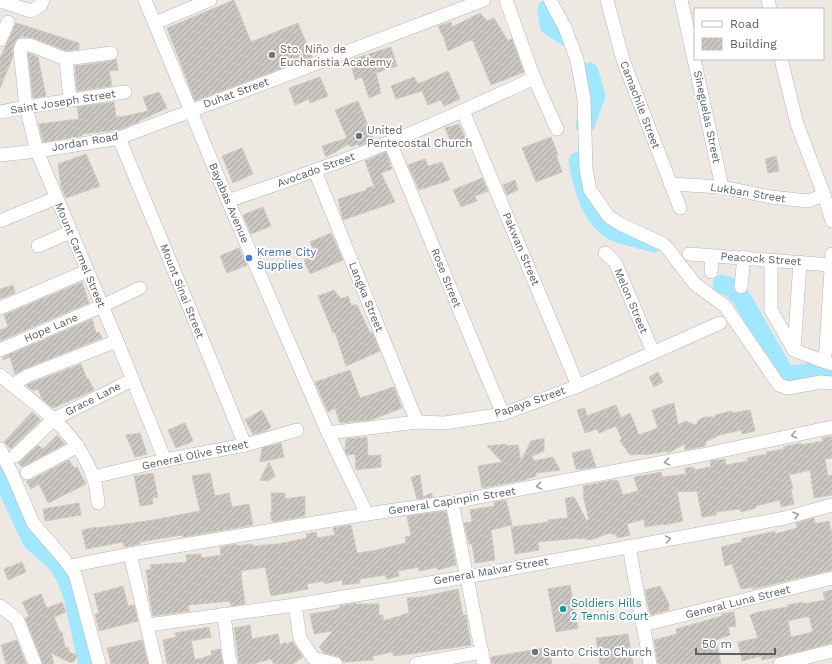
<svg xmlns="http://www.w3.org/2000/svg" width="832" height="664" font-family="'Work Sans',sans-serif">
<defs>
<pattern id="building-hatch" width="6" height="6" patternUnits="userSpaceOnUse"><rect width="6" height="6" fill="#cac6c1"/><path d="M-1 1l2-2M0 6l6-6M5 7l2-2" fill="none" stroke="#a7a4a0"/></pattern>
</defs>
<rect width="100%" height="100%" fill="#ede9e2"/>
<g fill="none" stroke-linecap="round" stroke-linejoin="round">
<!-- river -->
<g stroke="#a1e7ff" stroke-width="19">
<path d="M547,9L549,25L565,36"/>
<path d="M585,125L596,96L589,72"/>
<path d="M578,161C582,185 590,217 613,231C621,235 645,240 654,243"/>
<path d="M722,284L732,288L741,297L785,374L796,375L820,370L832,371"/>
<path d="M0,473L32,541L58,564L65,576L73,597L88,664"/>
</g>
</g>
<!-- building -->
<g fill="url(#building-hatch)" stroke="#d2c9c0" fill-rule="evenodd">
<path d="M234,0L251,42L298,23L312,57L195,101L167,28Z"/>
<path d="M480,13L487,21L494,18L508,41L512,39L524,72L491,85L473,41L471,40L448,51L443,35H442L438,26L451,22L452,27Z"/>
<path d="M16,23L79,43V49L67,51L33,38L23,37V32L21,37L17,39L15,42L12,50L13,57L0,88V58Z"/>
<path d="M391,47L397,66L376,73L381,93L369,98L362,77L355,80L350,60Z"/>
<path d="M28,53L38,57L46,96L33,98Z"/>
<path d="M116,59L118,70L109,71L112,86L77,91L75,66L112,61Z"/>
<path d="M448,71L460,99L444,106L441,100L428,105L422,91L396,99L391,86L414,77L418,84Z"/>
<path d="M320,77L328,96L310,103L309,99L295,105L289,88Z"/>
<path d="M159,92L167,108L139,121V122L118,130L82,134V136L43,142L39,124L79,119L77,107L114,102L116,117L126,116L148,111L143,97Z"/>
<path d="M358,101L374,140L359,146L358,144L350,147L349,144L326,157L322,146L347,138L335,110Z"/>
<path d="M459,124L467,142L453,147L445,128Z"/>
<path d="M551,137L558,155H556L562,172L536,182L522,148Z"/>
<path d="M242,148L253,174L233,183L222,156Z"/>
<path d="M386,152L392,169L381,173L395,202L343,220L338,199L367,190L366,188L374,186L365,161Z"/>
<path d="M86,154L100,186L66,198L61,187L58,164Z"/>
<path d="M776,156L779,171L768,173L765,159Z"/>
<path d="M425,159L428,166L442,162L450,180L419,190L408,165Z"/>
<path d="M482,178L488,191L475,196L477,201L461,207L453,190Z"/>
<path d="M515,180L518,190L507,195L503,185Z"/>
<path d="M263,207L271,226L251,234L243,215Z"/>
<path d="M331,233L343,260L310,274L304,260L316,255L310,242Z"/>
<path d="M239,248L247,265L227,273L220,256Z"/>
<path d="M82,282L89,303L0,341V330L8,327L4,315Z"/>
<path d="M13,285L15,293L0,299V289Z"/>
<path d="M334,290L341,299L348,296L351,305H357L370,333L372,332L380,351L346,366L335,332L333,333L318,296Z"/>
<path d="M92,319L96,333L99,332L102,338L24,369L15,374L10,357L3,360V357Z"/>
<path d="M81,364L87,379L88,378L94,390L53,408L42,399L38,389L33,391L28,387L27,385L31,383Z"/>
<path d="M350,370L360,398L394,387L402,408L371,420L340,423L335,408L328,412L315,382Z"/>
<path d="M658,372L663,382L654,387L649,377Z"/>
<path d="M674,403L678,425L685,421L696,425L699,420L705,417H716L715,415L732,411V413L750,410L755,431L742,434L741,430L716,436V437L706,441L705,446L685,450V444L668,453L667,451L646,455V454L630,455L620,441L622,439L616,426L599,433L597,429L585,433L577,410L585,408L587,416L616,405L621,418L630,413L639,435L658,428L652,410Z"/>
<path d="M262,410L271,427L265,431L253,434L245,420Z"/>
<path d="M32,412L41,420L11,449L4,442Z"/>
<path d="M185,423L193,441L176,448L168,430Z"/>
<path d="M140,433L147,454L135,457L126,435Z"/>
<path d="M57,435L65,444L22,467L18,463L38,445L43,449Z"/>
<path d="M832,436V458L825,459L828,476L832,475V495L814,498L810,470L789,475L793,488L791,489L794,504L781,507L780,500L756,506V508L741,512L740,509L716,512V515L702,517L697,491L677,492L683,521L664,525V524L645,527L644,519L627,524L630,535L618,538L616,535L609,533L594,539L586,540V538L580,539V538L538,542L539,550L515,554L511,527L548,522V520L568,518L565,498L574,497L587,521L589,520L583,495H584L583,486L613,480L618,481L623,495L638,491L634,477L661,472L662,477L686,474L685,468L694,467V470L711,467L710,461L725,459L726,465L748,461L747,458L767,454L766,452L784,449L783,447L800,443L801,445L823,441L822,438Z"/>
<path d="M367,437L368,456L381,455V467L356,470L355,454L347,455L345,451L346,439Z"/>
<path d="M544,438V451L532,456L534,461L553,457L560,470L536,473V476L524,480L482,488L478,466L502,462L487,446L506,444V446L518,445L521,461L531,441Z"/>
<path d="M281,443L284,457L260,462L262,448Z"/>
<path d="M590,449L596,467L584,469H576L572,453Z"/>
<path d="M69,460L74,468L77,467L86,484L48,503L39,484L31,489L26,481L31,480Z"/>
<path d="M269,462L275,476L268,481L260,480Z"/>
<path d="M153,473L158,497L152,498L153,504L140,506L134,476Z"/>
<path d="M210,473L215,496L229,493L232,507L249,504L253,525L183,537L182,535L140,542V544L124,547L123,542L86,549L82,530L96,527V528L153,520L200,511L192,476Z"/>
<path d="M420,475L423,497L432,493V497L417,499L411,477Z"/>
<path d="M271,493H285V499L305,496V516L272,522L270,512H272Z"/>
<path d="M506,500L512,525L491,530L495,560L475,563L472,544H469L464,523L472,522L470,510L495,506L494,502Z"/>
<path d="M79,503L81,515L45,521L43,509Z"/>
<path d="M446,511L456,565L437,570V567L419,571V567L398,571L399,576L386,579V575L360,579V583L343,585L342,580L324,584V581L307,584L308,589L271,596L265,567L241,571L242,573L241,574L245,604L231,606L230,601L188,605L189,611L153,616L148,591H149L146,570L151,569L150,565L187,562L186,555L201,554V558L221,555L220,547L237,544V546L252,544L253,546L278,544L307,538L306,534L316,532L317,538L335,535L333,528L351,525L357,553L372,551L406,543L405,537L411,536L407,516Z"/>
<path d="M814,518L815,524L829,521L832,535V570L753,589L752,587L741,589L732,564L725,566L721,547L742,542L741,539L775,531V534L797,528L796,523Z"/>
<path d="M22,562L26,572L8,580L4,569Z"/>
<path d="M570,585L578,628L556,632L548,589Z"/>
<path d="M123,586L128,606L134,605L138,621L99,631L95,614L99,613L94,594Z"/>
<path d="M660,586L669,604V610L650,615L645,590Z"/>
<path d="M458,589L463,615H466L471,645L410,654L393,656V652L373,656V660L344,662L338,656L324,653L319,647L333,631L314,634L310,614L330,611L340,608V606L356,603V604H379V615H383V621L409,613L407,598L421,597Z"/>
<path d="M832,590V643L777,657L762,660L761,656L742,661L738,642L758,638L750,615L758,612L788,607L787,605L804,602V604L825,600L823,592ZM809,616L813,632L791,637L788,621Z"/>
<path d="M41,594L47,608L62,602L66,612L54,617L60,632H62L65,647L69,648V652L77,655L74,662H69L51,653L54,664H43L25,618L29,616L22,602Z"/>
<path d="M734,612L736,626L728,627L730,635L716,640L721,664H658L654,640L677,634L676,629L722,616V614Z"/>
<path d="M250,625L252,639L278,634L280,645L285,642L287,644L292,641L303,657L293,664H274L271,659L253,664H239L234,628Z"/>
<path d="M209,627L211,637L191,641L195,660L212,655L211,651L220,649L223,664H167L163,640L176,637L175,633Z"/>
<path d="M628,634L633,664H600L596,638Z"/>
<path d="M17,640L26,664H6L1,645Z"/>
<path d="M142,640L148,664H111L107,648Z"/>
<path d="M549,647L552,664H492L491,657Z"/>
</g>
<g fill="none" stroke-linecap="round" stroke-linejoin="round">
<defs>
<g id="minor">
<path d="M145,0L228,201L328,433L367,514"/>
<path d="M506,0L534,78L557,129"/>
<path d="M550,0L565,28L577,60L584,99L586,169L590,190L609,217L620,224L663,244L668,249L695,284L725,306L779,385L788,388L821,382L832,383"/>
<path d="M607,0L623,60L680,208"/>
<path d="M681,0L722,187"/>
<path d="M768,0L770,9"/>
<path d="M0,1L31,11L40,6L43,0"/>
<path d="M155,23L210,0"/>
<path d="M0,40L8,22"/>
<path d="M66,59L111,53"/>
<path d="M781,59L797,124L824,195L832,221"/>
<path d="M70,100L66,59L30,45H22L20,50L26,107L37,151L117,341L165,460"/>
<path d="M463,111L578,386"/>
<path d="M0,112L26,107L125,92"/>
<path d="M119,138L192,314L245,445"/>
<path d="M390,142L483,367L503,414"/>
<path d="M0,155L37,151L119,138L484,0"/>
<path d="M315,171L417,422"/>
<path d="M670,184L722,187L771,197L808,201L824,195"/>
<path d="M228,201C282,182 337,164 390,142C439,122 487,100 534,78"/>
<path d="M0,221L56,198"/>
<path d="M38,246L70,232"/>
<path d="M605,253L612,259L616,264L653,352"/>
<path d="M689,254L832,265"/>
<path d="M771,260V310L794,350L817,359L832,364"/>
<path d="M711,272L712,256"/>
<path d="M741,287L744,257"/>
<path d="M0,308L87,271"/>
<path d="M0,350L102,306L140,288"/>
<path d="M794,350L800,262"/>
<path d="M824,361L826,348L832,254"/>
<path d="M0,375C38,407 74,427 93,476C96,484 97,494 98,503"/>
<path d="M12,385L27,376L117,341"/>
<path d="M328,433L417,422L445,423L503,414L578,386L720,323"/>
<path d="M0,449L13,476L33,523L64,559L75,574L99,664"/>
<path d="M15,456L54,419L132,380"/>
<path d="M27,473L78,446"/>
<path d="M93,477L165,460L245,445L297,430"/>
<path d="M452,502L484,664"/>
<path d="M629,546L650,664"/>
<path d="M130,554L156,664"/>
<path d="M70,566L130,554L367,514L452,502L702,455L832,427"/>
<path d="M295,605L300,638L313,658L336,664"/>
<path d="M0,606L17,619L35,664"/>
<path d="M224,614L229,657L231,664"/>
<path d="M148,625L295,605L466,577L785,518L832,505"/>
<path d="M643,625L832,578"/>
<path d="M416,664L482,652"/>
<path d="M780,664L832,651"/>
</g>
</defs>
<!-- minor casing -->
<use href="#minor" stroke="#b3b6ba" stroke-width="14"/>
<!-- minor -->
<use href="#minor" stroke="#fff" stroke-width="13"/>
</g>
<!-- one-way arrows -->
<defs><path id="oneway-chevron" d="M-2-3.5L2.5 0L-2 3.5" fill="none" stroke-width="1.6" stroke-linecap="round" stroke-linejoin="round"/></defs>
<g stroke="#9ca0a1">
<use href="#oneway-chevron" transform="translate(794 435) rotate(168)"/>
<use href="#oneway-chevron" transform="translate(667 462) rotate(169)"/>
<use href="#oneway-chevron" transform="translate(539 486) rotate(169)"/>
<use href="#oneway-chevron" transform="translate(796 515) rotate(-16)"/>
<use href="#oneway-chevron" transform="translate(668 539) rotate(-10)"/>
</g>
<!-- markers -->
<circle fill="#8d6e63" stroke="#fff" stroke-width="1.5" cx="272" cy="55" r="4"/>
<g fill="#6b7280" stroke="#fff" stroke-width="1.5">
<circle cx="359" cy="136" r="4"/>
<circle cx="535" cy="652" r="4"/>
</g>
<circle fill="#3f7fe0" stroke="#fff" stroke-width="1.5" cx="249" cy="258" r="4"/>
<circle fill="#0f9aa8" stroke="#fff" stroke-width="1.5" cx="563" cy="609" r="4"/>
<g text-anchor="middle" dominant-baseline="central" stroke-width="3.5" stroke-linejoin="round" paint-order="stroke">
<!-- education labels -->
<g font-size="11" fill="#785e54" stroke="#fff" text-anchor="start">
<text x="280" y="49">Sto. Niño de<tspan x="280" dy="13">Eucharistia Academy</tspan></text>
</g>
<!-- street labels -->
<g font-size="11" fill="#5a6063" stroke="#fff">
<text transform="translate(236 93) rotate(-20)">Duhat Street</text>
<text transform="translate(63 102) rotate(-9)">Saint Joseph Street</text>
<text transform="translate(640 105) rotate(69)">Camachile Street</text>
<text transform="translate(707 117) rotate(78)">Sineguelas Street</text>
<text transform="translate(85 142) rotate(-10)">Jordan Road</text>
<text transform="translate(316 170) rotate(-20)">Avocado Street</text>
<text transform="translate(748 193) rotate(9)">Lukban Street</text>
<text transform="translate(229 203) rotate(67)">Bayabas Avenue</text>
<text transform="translate(521 249) rotate(67)">Pakwan Street</text>
<text transform="translate(80 255) rotate(67)">Mount Carmel Street</text>
<text transform="translate(761 259) rotate(4)">Peacock Street</text>
<text transform="translate(446 278) rotate(68)">Rose Street</text>
<text transform="translate(182 291) rotate(68)">Mount Sinai Street</text>
<text transform="translate(366 297) rotate(68)">Langka Street</text>
<text transform="translate(631 301) rotate(67)">Melon Street</text>
<text transform="translate(51 328) rotate(-23)">Hope Lane</text>
<text transform="translate(93 399) rotate(-27)">Grace Lane</text>
<text transform="translate(530 402) rotate(-19)">Papaya Street</text>
<text transform="translate(195 455) rotate(-12)">General Olive Street</text>
<text transform="translate(452 501) rotate(-9)">General Capinpin Street</text>
<text transform="translate(491 571) rotate(-10)">General Malvar Street</text>
<text transform="translate(738 602) rotate(-14)">General Luna Street</text>
</g>
<!-- worship labels -->
<g font-size="11" fill="#5b616d" stroke="#fff" text-anchor="start">
<text x="367" y="130">United<tspan x="367" dy="13">Pentecostal Church</tspan></text>
<text x="543" y="652">Santo Cristo Church</text>
</g>
<!-- shop labels -->
<g font-size="11" fill="#366cbe" stroke="#fff" text-anchor="start">
<text x="257" y="252">Kreme City<tspan x="257" dy="13">Supplies</tspan></text>
</g>
<!-- culture labels -->
<g font-size="11" fill="#0d838f" stroke="#fff" text-anchor="start">
<text x="571" y="603">Soldiers Hills<tspan x="571" dy="13">2 Tennis Court</tspan></text>
</g>
</g>
<!-- legend -->
<rect x="694" y="8" width="130" height="52" fill="#ffffff" stroke="#bdbfc1"/>
<rect x="702" y="21" width="20" height="6" fill="#ffffff" stroke="#bdbfc1"/>
<text x="730" y="28" font-size="12" fill="#5a6063">Road</text>
<rect x="702" y="38" width="20" height="12" fill="url(#building-hatch)" stroke="#bdbfc1"/>
<text x="730" y="48" font-size="12" fill="#5a6063">Building</text>
<!-- scale -->
<path d="M696 648v6h79v-6" fill="none" stroke="#5a6063" stroke-width="2"/>
<text x="702" y="648" font-size="12" fill="#5a6063" stroke="#ffffff" stroke-width="3" paint-order="stroke">50 m</text>
</svg>
